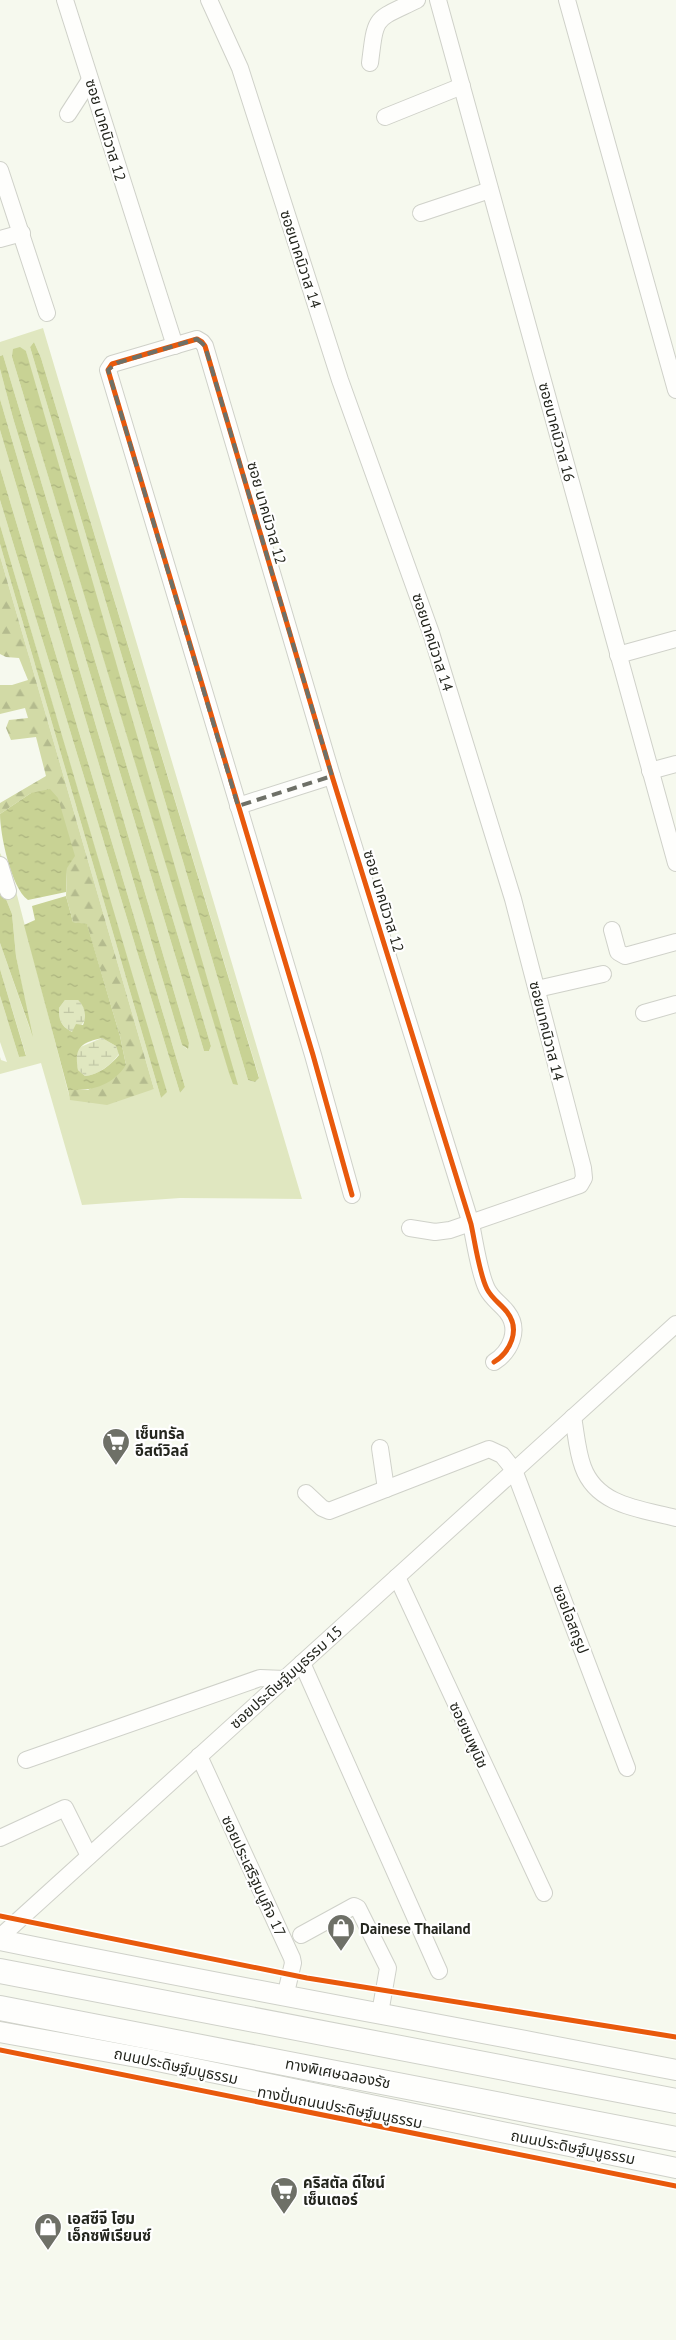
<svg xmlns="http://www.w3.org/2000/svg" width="676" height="2340" font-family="'PT Sans','Noto Sans Thai',sans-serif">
<defs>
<pattern id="forest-firs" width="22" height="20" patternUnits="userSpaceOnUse" patternTransform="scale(1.25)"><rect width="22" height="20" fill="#d2daa6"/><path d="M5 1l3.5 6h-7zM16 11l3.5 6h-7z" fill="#b4bb8e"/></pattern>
<pattern id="wetland-marsh" width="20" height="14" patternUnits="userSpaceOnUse" patternTransform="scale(1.25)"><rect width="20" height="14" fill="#e0e7c0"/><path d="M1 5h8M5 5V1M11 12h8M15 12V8" fill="none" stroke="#c0c6a5"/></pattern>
<pattern id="water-ripples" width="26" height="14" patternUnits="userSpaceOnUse" patternTransform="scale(1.25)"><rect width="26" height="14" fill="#c8d294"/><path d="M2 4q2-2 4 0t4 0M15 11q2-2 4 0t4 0" fill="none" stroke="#acb47f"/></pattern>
</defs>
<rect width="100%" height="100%" fill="#f6f9ee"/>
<!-- green -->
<path fill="#e0e7c0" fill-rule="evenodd" d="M43,328L302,1199L180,1198L82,1205L41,1063L0,1074V1057L1,1060L7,1062L0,1042V996L19,1057L26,1055L0,969V943L31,1032L16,956L12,914L0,884V853L12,876L70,1099L154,1089L0,556V544L161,1098L166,1092L0,525V500L180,1093L185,1087L0,468V430L182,1045L187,1049L189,1043L0,399V369L13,418L204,1051H209L211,1046L3,355L0,356V342ZM34,342L41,358L259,1077L255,1082L248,1080L30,347ZM26,351L29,364L233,1084L12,357Z"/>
<!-- forest -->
<path fill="url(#forest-firs)" d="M0,556L154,1089L107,1105L70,1100L68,1090H88L126,1065L120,1036L87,925L73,922L66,896L67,868L31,793L0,814V803L46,776L36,737L11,740L6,728L9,720L28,718L25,708L0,714V685H12L28,680L19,658L6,657L0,654Z"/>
<!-- wetland -->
<g fill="url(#wetland-marsh)">
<path d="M65,1000H78C91,1014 87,1023 72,1032C61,1026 59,1021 59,1008Z"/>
<path d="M102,1038L116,1046L119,1054C111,1065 98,1075 85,1076L78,1070L75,1056L78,1048Z"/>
</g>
<!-- water -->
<g fill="url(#water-ripples)" fill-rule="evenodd">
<path d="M34,342L41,358L259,1078L255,1082L248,1080L30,347Z"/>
<path d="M20,347L26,351L238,1085L233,1084L229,1073L12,357L13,349Z"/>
<path d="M3,355L211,1046L209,1051H204L13,418L0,369V356Z"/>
<path d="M0,399L189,1043L188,1049L182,1045L0,430Z"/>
<path d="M0,468L185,1087L180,1093L0,500Z"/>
<path d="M0,525L167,1092L161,1098L0,544Z"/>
<path d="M50,789L58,798L75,856L67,868L66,892L28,900C11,888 0,834 0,814L31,793Z"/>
<path d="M0,884L12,914L16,956L33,1037L0,943Z"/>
<path d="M66,896L73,922L87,924L120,1036L126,1065C112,1086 92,1091 68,1090L24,925L35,920L32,906ZM65,1000H78C85,1007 87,1015 83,1025L76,1024L72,1032C61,1026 59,1021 59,1008ZM102,1038L116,1046L119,1055C111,1065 98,1075 85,1076L78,1070C74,1048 80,1043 102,1038Z"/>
<path d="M0,969L26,1056L19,1057L0,996Z"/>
</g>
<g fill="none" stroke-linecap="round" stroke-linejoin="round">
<defs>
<g id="minor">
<path d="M65,0L175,346"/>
<path d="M209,0L240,68L340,380L431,633L513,899L583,1168L584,1178L580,1185L450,1230L435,1232L410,1228"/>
<path d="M438,0L676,863"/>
<path d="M567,0L676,390"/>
<path d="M370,63C376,14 374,21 417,0"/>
<path d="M68,114L90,80"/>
<path d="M385,117L462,86"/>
<path d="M0,170L47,313"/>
<path d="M421,213L490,190"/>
<path d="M0,239L22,233"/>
<path d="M618,655L676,639"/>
<path d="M650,771L676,764"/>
<path d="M238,806L332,776"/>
<path d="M0,865L8,891"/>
<path d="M612,930L618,952L625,956L676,942"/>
<path d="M537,989L603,974"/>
<path d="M644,1013L676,1004"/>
<path d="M352,1195L313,1055L108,370L112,364L197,339L202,342L205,346L332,776L471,1224C475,1242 479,1273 487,1289C492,1299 501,1304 507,1312C521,1330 510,1352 494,1362"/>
<path d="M573,1417C576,1433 577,1451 583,1467C597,1506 641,1509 676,1518"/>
<path d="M380,1448L386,1489"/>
<path d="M306,1493L322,1508L329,1511L489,1449L502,1455L514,1470L627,1768"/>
<path d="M397,1577L544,1893"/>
<path d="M302,1663L439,1971"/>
<path d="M199,1756L292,1958L293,1963L285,1997"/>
<path d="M26,1760L260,1678L285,1679"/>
<path d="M0,1838L65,1808L89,1856"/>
<path d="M301,1935L354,1906L358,1908L388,1968L380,2013"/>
<path d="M0,1937L676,1324"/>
</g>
<g id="major">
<path d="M0,1940C225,1986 451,2026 676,2070"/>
<path d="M0,2032L148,2059L676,2168"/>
</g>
<g id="highway">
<path d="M0,1971L676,2101"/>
<path d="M0,2008L676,2139"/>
</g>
</defs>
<!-- minor casing -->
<use href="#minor" stroke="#cfd1c9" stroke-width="18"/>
<!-- major casing -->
<use href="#major" stroke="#cfd1c9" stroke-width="22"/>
<!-- highway casing -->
<use href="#highway" stroke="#cfd1c9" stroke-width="26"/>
<!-- minor -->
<use href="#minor" stroke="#fefefc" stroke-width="16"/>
<!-- major -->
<use href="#major" stroke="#fefefc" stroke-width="20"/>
<!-- highway -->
<use href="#highway" stroke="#fefefc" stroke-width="24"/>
<defs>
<g id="cycleway">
<path d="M352,1195L313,1055L108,370L112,364L197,339L202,342L205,346L332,776L471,1224C475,1242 479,1273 487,1289C492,1299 501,1304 507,1312C521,1330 510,1352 494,1362"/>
<path d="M0,1916L307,1978L676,2037"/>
<path d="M0,2050L676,2186"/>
</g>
</defs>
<!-- cycleway casing -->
<use href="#cycleway" stroke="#fff" stroke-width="8"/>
<!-- cycleway -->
<use href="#cycleway" stroke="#e8590c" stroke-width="5"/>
</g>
<!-- marked area -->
<path fill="none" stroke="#6e7067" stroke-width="4" stroke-dasharray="10 6" stroke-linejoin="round" d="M197,339L205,346L332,776L238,806L108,370L117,363Z"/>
<!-- icons -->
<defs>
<symbol id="supermarket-pin" viewBox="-11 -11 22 30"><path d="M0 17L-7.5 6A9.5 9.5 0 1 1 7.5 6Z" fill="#6e7067" stroke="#fff"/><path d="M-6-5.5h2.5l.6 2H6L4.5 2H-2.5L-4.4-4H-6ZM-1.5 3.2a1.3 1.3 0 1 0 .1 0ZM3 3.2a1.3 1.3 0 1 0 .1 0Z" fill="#fff"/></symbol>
<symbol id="shop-pin" viewBox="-11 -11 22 30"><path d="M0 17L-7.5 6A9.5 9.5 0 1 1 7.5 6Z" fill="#6e7067" stroke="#fff"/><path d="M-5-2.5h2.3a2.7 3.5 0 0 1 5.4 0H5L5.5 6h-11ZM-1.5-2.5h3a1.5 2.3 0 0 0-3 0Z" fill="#fff"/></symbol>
</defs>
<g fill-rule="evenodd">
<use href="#supermarket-pin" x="100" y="1426" width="32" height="43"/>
<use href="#shop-pin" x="325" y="1912" width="32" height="43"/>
<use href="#supermarket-pin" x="268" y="2175" width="32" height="43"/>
<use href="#shop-pin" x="32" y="2211" width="32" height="43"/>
</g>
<g text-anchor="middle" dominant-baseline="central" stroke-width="4.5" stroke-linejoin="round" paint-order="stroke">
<!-- street labels -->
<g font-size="15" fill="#24261e" stroke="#fff">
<text transform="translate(106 130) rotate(73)">ซอย นาคนิวาส 12</text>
<text transform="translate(301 259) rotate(72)">ซอยนาคนิวาส 14</text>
<text transform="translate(557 432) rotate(75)">ซอยนาคนิวาส 16</text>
<text transform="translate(267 513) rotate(74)">ซอย นาคนิวาส 12</text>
<text transform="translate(433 642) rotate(72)">ซอยนาคนิวาส 14</text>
<text transform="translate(384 901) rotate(73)">ซอย นาคนิวาส 12</text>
<text transform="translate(547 1031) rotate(76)">ซอยนาคนิวาส 14</text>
<text transform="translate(571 1619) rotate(69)">ซอยโอสถรูป</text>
<text transform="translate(286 1677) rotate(-42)">ซอยประดิษฐ์มนูธรรม 15</text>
<text transform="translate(469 1735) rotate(65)">ซอยชมพูนิช</text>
<text transform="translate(254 1876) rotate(65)">ซอยประเสริฐมนูกิจ 17</text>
<text transform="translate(176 2066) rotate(12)">ถนนประดิษฐ์มนูธรรม</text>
<text transform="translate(338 2073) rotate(11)">ทางพิเศษฉลองรัช</text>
<text transform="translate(340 2107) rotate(11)">ทางปั่นถนนประดิษฐ์มนูธรรม</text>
<text transform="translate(573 2147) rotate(11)">ถนนประดิษฐ์มนูธรรม</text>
</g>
<!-- poi labels -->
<g font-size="15" font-weight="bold" fill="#24261e" stroke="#fff" text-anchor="start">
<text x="135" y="1433">เซ็นทรัล<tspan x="135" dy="17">อีสต์วิลล์</tspan></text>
<text x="360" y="1928">Dainese Thailand</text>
<text x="303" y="2182">คริสตัล ดีไซน์<tspan x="303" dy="17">เซ็นเตอร์</tspan></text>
<text x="67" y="2218">เอสซีจี โฮม<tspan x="67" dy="17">เอ็กซพีเรียนซ์</tspan></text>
</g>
</g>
</svg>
